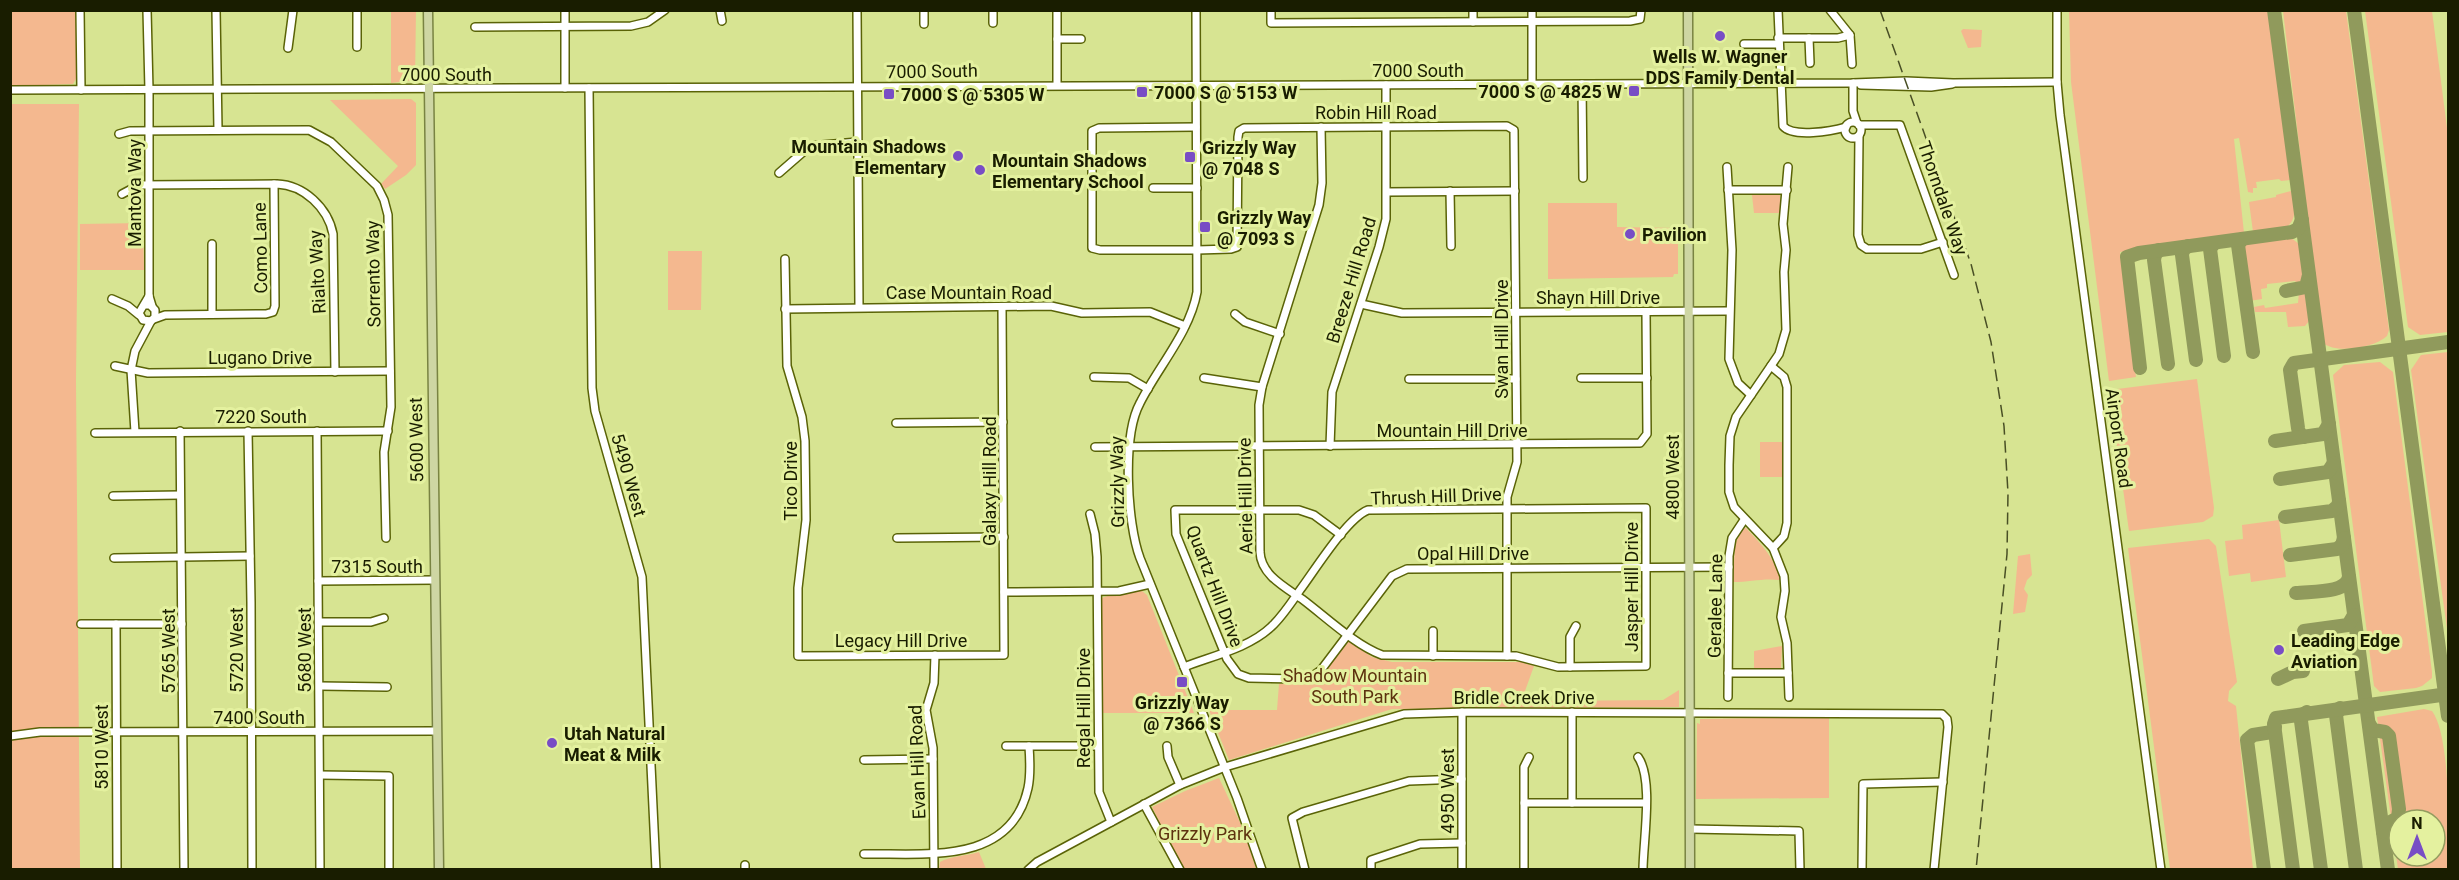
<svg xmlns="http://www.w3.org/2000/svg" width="2459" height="880" font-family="Roboto,sans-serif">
<rect width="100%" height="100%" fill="#d7e492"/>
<!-- green -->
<g fill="#f4b88f" fill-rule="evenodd">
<path d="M10,11H77V77L73,84L11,86Z"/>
<path d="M391,11H416L415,80L391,83Z"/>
<path d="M2069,11H2269L2290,180L2281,181L2279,179L2256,182L2257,188H2253V193L2248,192L2239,138L2234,139L2244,233L2240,236L2120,252L2136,377L2109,381L2071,82Z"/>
<path d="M2283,11H2346L2389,330L2387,336C2374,348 2336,354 2323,343Z"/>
<path d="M2365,11H2432L2448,136V332L2420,335L2408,327Z"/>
<path d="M1963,29L1982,30L1981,47L1968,48L1961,31Z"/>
<path d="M411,99L416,103V165L406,175L385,189L381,184L398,166L330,100Z"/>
<path d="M11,104H79L76,382L80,869L11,870Z"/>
<path d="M2291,191C2297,212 2297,228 2273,232C2266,233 2260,234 2253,232L2249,202L2276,197V195Z"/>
<path d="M1752,195H1780V213H1754Z"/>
<path d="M1548,203H1617V227L1678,228V274H1674L1673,277L1548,279Z"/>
<path d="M143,223L144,270H80V224Z"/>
<path d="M2284,237H2290L2299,244L2304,283L2298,285L2295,281L2267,284V288L2261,289L2262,299L2249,301L2243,250L2247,243Z"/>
<path d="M668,251H702L701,310H668Z"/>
<path d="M2299,292L2305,294L2309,321L2305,326L2288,327L2286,312H2255L2254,307L2264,305L2265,308L2298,303Z"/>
<path d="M2448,352V636L2411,370L2421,355Z"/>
<path d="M2380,362L2393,372L2432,672V678L2422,686L2416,688L2380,692L2374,686L2333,375L2344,365Z"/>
<path d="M2197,379L2214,508L2213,516L2203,522L2129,531L2109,390Z"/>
<rect x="1760" y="442" width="22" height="35"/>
<path d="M2279,520L2286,577L2251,582L2250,573L2229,576L2225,541L2243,539L2242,525Z"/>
<path d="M1743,528H1746C1761,544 1775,558 1780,580C1763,578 1750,582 1733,582L1735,544Z"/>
<path d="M2209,539L2216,546L2237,682L2229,691L2228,701L2236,706L2253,869H2170L2128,548Z"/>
<path d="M2030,554L2032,575L2027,580L2024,589L2028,595L2025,612L2013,614L2018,556Z"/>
<path d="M1142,591L1147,595L1194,713H1101L1102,598C1107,595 1133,592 1142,591Z"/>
<path d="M1349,641L1372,657L1392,662H1521L1534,666L1525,691L1546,701L1663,700L1679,690V707L1392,709L1229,760L1209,710H1277L1279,684L1308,683L1321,676Z"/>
<path d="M1782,646L1781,668L1754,669V651Z"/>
<path d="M2424,709L2432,711C2451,736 2449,836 2448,869H2398L2377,717ZM2399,820H2435V856H2399Z"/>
<path d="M1829,717V798L1696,799L1697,723L1700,724V719Z"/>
<path d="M1219,778L1244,831L1256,869H1185L1179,863L1152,807L1185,791Z"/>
<path d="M979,852L986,869H939L940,862C950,856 967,856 979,852Z"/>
</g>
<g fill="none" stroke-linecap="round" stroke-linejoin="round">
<!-- taxiway -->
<g stroke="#909a5c" stroke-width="14">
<path d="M2274,10L2388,870"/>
<path d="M2354,10L2448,716"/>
<path d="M2242,239L2238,245L2253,352"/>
<path d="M2214,243L2210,249L2224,356"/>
<path d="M2188,246L2183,250L2182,255L2196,360"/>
<path d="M2159,250L2155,255L2154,260L2168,364"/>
<path d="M2286,291L2306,287L2309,275"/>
<path d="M2140,368L2127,257L2139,253L2292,232L2298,229L2302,220"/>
<path d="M2304,437L2299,433L2298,428L2290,370L2294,363L2448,342"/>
<path d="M2275,441L2323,434L2329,424"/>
<path d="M2280,479L2328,472L2334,463"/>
<path d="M2285,517L2332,511L2338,506L2339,501"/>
<path d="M2290,555L2337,549L2342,545L2344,538"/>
<path d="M2296,593C2311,591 2346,594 2349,577"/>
<path d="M2304,631L2348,625L2354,615"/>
<path d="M2278,679L2293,672L2303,671"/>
<path d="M2340,708L2336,715L2356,870"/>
<path d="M2307,712L2302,715L2301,721L2321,870"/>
<path d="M2369,724L2373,730L2385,732L2389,736L2399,809L2398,818L2387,824L2383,832"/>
<path d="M2264,870L2247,740L2253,735L2272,732L2275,727"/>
<path d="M2293,870L2274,724L2276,718L2448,694"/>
</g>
<defs>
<g id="minor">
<path d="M80,10L81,90"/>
<path d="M147,10L149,90V296L152,306"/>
<path d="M216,10L218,130"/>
<path d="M720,10L722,21"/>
<path d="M857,10L859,307"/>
<path d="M924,10V24"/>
<path d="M993,10V23"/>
<path d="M1057,10V85"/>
<path d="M1196,10L1197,292C1190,332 1158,367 1140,403C1122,436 1127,523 1140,558L1237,798L1262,870"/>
<path d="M1271,10V23L1630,21L1640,19L1641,10"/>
<path d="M1473,10V22"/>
<path d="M1532,10V84"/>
<path d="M1778,10L1783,126C1793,138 1832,131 1846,127"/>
<path d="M1830,10L1850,35L1852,64"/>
<path d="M2057,10V82L2060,115L2161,870"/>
<path d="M475,27L631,26L648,22L665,10"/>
<path d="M1778,38H1838L1850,35"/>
<path d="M1809,38L1810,63"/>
<path d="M1057,39H1081"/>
<path d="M1744,44H1778"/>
<path d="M357,47V10"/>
<path d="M288,48L293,10"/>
<path d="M1853,83V111L1857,123"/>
<path d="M1582,84L1583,178"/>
<path d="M1861,85L1931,87L1952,84"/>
<path d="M565,88V10"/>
<path d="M589,88L592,388L595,411L642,577L656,870"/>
<path d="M10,90L1853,83L1906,81L1953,83L2057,82"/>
<circle cx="1853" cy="130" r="8"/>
<path d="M1859,125H1900L1954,275"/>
<path d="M1196,127L1099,128L1092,131V248L1100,250H1197L1231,249L1237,247L1238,137L1239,131L1244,128L1507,126L1514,130L1517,462L1507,497V656"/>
<path d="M119,134L130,131L309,130L331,142L377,186L384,200L388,215L391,407L384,452L386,538"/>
<path d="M1859,136L1858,235L1861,245L1867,249H1921L1943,242"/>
<path d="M1727,167L1732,250L1729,359L1738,383L1751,395"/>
<path d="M1788,167L1783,224L1786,250L1784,272L1786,330L1779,354L1736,417L1730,436L1729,465V492L1734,507L1773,548L1784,576L1785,591L1781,617L1787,643L1789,697"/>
<path d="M779,173L810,146L858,142"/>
<path d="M1153,188H1197"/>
<path d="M1728,190H1787"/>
<path d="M1450,191L1451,246"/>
<path d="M1387,192L1515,191"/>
<path d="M122,194L139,185L277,184C304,185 328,208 333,234L335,372"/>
<path d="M212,244V314"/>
<path d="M785,259L787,366L802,417L805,441L806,520L798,588V656L1004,655L1002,307"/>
<path d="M112,299L128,306L139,315"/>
<path d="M1361,304L1402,313L1729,311"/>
<path d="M145,305H150L155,310V317L151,321L143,320L139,313L149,296"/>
<path d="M785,309L1051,306L1082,313L1150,312L1185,326"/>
<path d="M1235,314L1245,322L1280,334"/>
<path d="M154,319L165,315L266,314L273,312L275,306L274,184"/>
<path d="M115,366L148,373L390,371"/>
<path d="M1771,366L1784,377L1787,387V523L1784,536L1773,548"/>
<path d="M1094,377L1129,378L1148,389"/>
<path d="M1204,378L1262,387"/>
<path d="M1581,378H1647"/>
<path d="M1409,379H1516"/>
<path d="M896,423L1003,422"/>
<path d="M180,431L184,870"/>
<path d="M248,431L251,602L252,870"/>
<path d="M317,431L320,870"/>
<path d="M135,432L131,370L135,351L151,321"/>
<path d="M95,433L388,431"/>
<path d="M1330,446L1332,392L1379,247L1386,219V85"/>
<path d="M1095,447L1640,443L1647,434L1646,312"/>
<path d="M113,496L180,495"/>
<path d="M1090,514L1095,534L1097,557L1099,792L1111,822"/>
<path d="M1341,535L1314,515L1299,510H1175L1176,534L1180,544L1227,659L1238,674L1249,678L1301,679L1314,675L1321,670L1392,576L1407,569L1729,567"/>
<path d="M897,538L1004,537"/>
<path d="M114,558L250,556"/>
<path d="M318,581L435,580"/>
<path d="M1004,592L1119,591L1150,584"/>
<path d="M319,622H371L384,618"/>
<path d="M81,624H182"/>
<path d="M116,624L117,870"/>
<path d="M1433,631V656"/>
<path d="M1184,667C1212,656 1249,648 1271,627C1282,617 1291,603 1300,590C1315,570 1347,518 1368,510L1646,508V666L1558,667L1516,656L1382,655C1355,645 1326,617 1302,599C1285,587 1261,575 1260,552L1259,405L1262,387L1319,205L1322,183L1321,127"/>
<path d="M1570,667V637L1576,626"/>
<path d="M1728,673H1788"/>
<path d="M320,686L387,687"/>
<path d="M1728,697L1729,556L1732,538L1744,520"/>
<path d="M1462,712V870"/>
<path d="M1572,712V803"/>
<path d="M10,736L40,732L437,731"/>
<path d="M1006,746H1098"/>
<path d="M1167,746L1168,757L1180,785"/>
<path d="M1638,757C1654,779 1643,842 1643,870"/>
<path d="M864,760L933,759"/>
<path d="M320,775L389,776V870"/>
<path d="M1524,803H1646"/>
<path d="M1144,804L1180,870"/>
<path d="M1690,829L1799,831L1800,870"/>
<path d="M864,854C925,853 1011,866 1028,788C1031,774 1030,760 1029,746"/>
<path d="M745,865V870"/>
<path d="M934,870L933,748L926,710L934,683L935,655"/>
<path d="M1028,870L1037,862L1180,785L1225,767L1404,714L1467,712L1942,714L1947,719L1948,727L1934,870"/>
<path d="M1305,870L1292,818L1303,812L1409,781L1462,779"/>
<path d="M1371,870V860L1420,844L1462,843"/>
<path d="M1524,870V767L1529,757"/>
<path d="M1862,870L1863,784L1943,782"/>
</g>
<g id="major">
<path d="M428,10L439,870"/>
<path d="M1688,10L1690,870"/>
</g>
</defs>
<!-- minor casing -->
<use href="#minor" stroke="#5a6307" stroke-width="10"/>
<!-- major casing -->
<use href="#major" stroke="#798342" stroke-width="11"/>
<!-- minor -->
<use href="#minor" stroke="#fff" stroke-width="7"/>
<!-- major -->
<use href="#major" stroke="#ced6a3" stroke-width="8"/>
<!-- rail -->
<path stroke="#494f25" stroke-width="1.5" stroke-dasharray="12 6" stroke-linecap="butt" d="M1880,10L1971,264L1991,342L2004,426L2008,493L2007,554L1976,870"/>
</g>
<!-- markers -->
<g fill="#784dc5" stroke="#e4f19f" stroke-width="2">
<circle cx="1720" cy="36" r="6"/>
<rect x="1628" y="85" width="12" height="12" rx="3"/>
<rect x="1136" y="86" width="12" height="12" rx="3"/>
<rect x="883" y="88" width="12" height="12" rx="3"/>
<circle cx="958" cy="156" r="6"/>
<rect x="1184" y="151" width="12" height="12" rx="3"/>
<circle cx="980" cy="170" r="6"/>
<rect x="1199" y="221" width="12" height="12" rx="3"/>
<circle cx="1630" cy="234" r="6"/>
<circle cx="2279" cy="650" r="6"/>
<rect x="1176" y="676" width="12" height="12" rx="3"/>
<circle cx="552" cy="743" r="6"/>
</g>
<g text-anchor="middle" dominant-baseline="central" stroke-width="6" stroke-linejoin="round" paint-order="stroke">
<!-- poi labels -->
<g font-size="18" font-weight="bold" fill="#191d00" stroke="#e4f19f" text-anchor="start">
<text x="1720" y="56" text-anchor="middle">Wells W. Wagner<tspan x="1720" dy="21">DDS Family Dental</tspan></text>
<text x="1622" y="91" text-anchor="end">7000 S @ 4825 W</text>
<text x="1154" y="92">7000 S @ 5153 W</text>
<text x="901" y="94">7000 S @ 5305 W</text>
<text x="946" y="146" text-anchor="end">Mountain Shadows<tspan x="946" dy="21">Elementary</tspan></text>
<text x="1202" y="147">Grizzly Way<tspan x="1202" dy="21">@ 7048 S</tspan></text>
<text x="992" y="160">Mountain Shadows<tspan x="992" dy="21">Elementary School</tspan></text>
<text x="1217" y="217">Grizzly Way<tspan x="1217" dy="21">@ 7093 S</tspan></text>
<text x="1642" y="234">Pavilion</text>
<text x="2291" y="640">Leading Edge<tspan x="2291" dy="21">Aviation</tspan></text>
<text x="1182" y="702" text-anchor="middle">Grizzly Way<tspan x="1182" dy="21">@ 7366 S</tspan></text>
<text x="564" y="733">Utah Natural<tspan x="564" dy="21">Meat &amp; Milk</tspan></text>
</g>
<!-- street labels -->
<g font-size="18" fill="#191d00" stroke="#e4f19f">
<text x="1418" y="70">7000 South</text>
<text transform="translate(932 71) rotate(-1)">7000 South</text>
<text x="446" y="74">7000 South</text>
<text x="1376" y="112">Robin Hill Road</text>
<text transform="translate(134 193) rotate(-90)">Mantova Way</text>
<text transform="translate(1943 198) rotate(71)">Thorndale Way</text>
<text transform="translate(260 248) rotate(-91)">Como Lane</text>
<text transform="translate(317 272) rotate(-93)">Rialto Way</text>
<text transform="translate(373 274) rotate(-91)">Sorrento Way</text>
<text transform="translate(1351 280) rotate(-73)">Breeze Hill Road</text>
<text x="969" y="292">Case Mountain Road</text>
<text x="1598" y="297">Shayn Hill Drive</text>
<text transform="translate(1501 339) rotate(-90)">Swan Hill Drive</text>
<text x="260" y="357">Lugano Drive</text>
<text x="261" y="416">7220 South</text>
<text x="1452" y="430">Mountain Hill Drive</text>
<text transform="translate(2119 438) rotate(82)">Airport Road</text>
<text transform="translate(416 440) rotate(-91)">5600 West</text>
<text transform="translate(629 475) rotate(74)">5490 West</text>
<text transform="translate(1672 477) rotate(-90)">4800 West</text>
<text transform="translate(790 481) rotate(-90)">Tico Drive</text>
<text transform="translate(989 481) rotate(-90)">Galaxy Hill Road</text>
<text transform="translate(1117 482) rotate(-91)">Grizzly Way</text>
<text transform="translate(1245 496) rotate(-91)">Aerie Hill Drive</text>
<text transform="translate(1436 496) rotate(-2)">Thrush Hill Drive</text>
<text x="1473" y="553">Opal Hill Drive</text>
<text x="377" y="566">7315 South</text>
<text transform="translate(1215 586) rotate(69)">Quartz Hill Drive</text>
<text transform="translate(1631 587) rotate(-90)">Jasper Hill Drive</text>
<text transform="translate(1715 606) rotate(-89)">Geralee Lane</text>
<text x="901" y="640">Legacy Hill Drive</text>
<text transform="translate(236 650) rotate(-90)">5720 West</text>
<text transform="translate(304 650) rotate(-90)">5680 West</text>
<text transform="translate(168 651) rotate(-90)">5765 West</text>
<text x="1524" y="697">Bridle Creek Drive</text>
<text transform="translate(1083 708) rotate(-90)">Regal Hill Drive</text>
<text x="259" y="717">7400 South</text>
<text transform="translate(101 747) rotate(-90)">5810 West</text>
<text transform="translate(917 762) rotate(-92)">Evan Hill Road</text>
<text transform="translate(1447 791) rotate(-90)">4950 West</text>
</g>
<!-- park labels -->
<g font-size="18" fill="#5d320f" stroke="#e4f19f">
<text x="1355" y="675">Shadow Mountain<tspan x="1355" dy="21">South Park</tspan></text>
<text x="1205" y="833">Grizzly Park</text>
</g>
</g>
<!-- border -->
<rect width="2459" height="880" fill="none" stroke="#191d00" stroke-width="24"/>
<!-- north arrow -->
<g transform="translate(2417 838)"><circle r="28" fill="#e4f19f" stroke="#939c5f" stroke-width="1.5"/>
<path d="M0-4.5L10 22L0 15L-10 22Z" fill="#784dc5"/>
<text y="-9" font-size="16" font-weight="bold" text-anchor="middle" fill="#191d00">N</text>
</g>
</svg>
